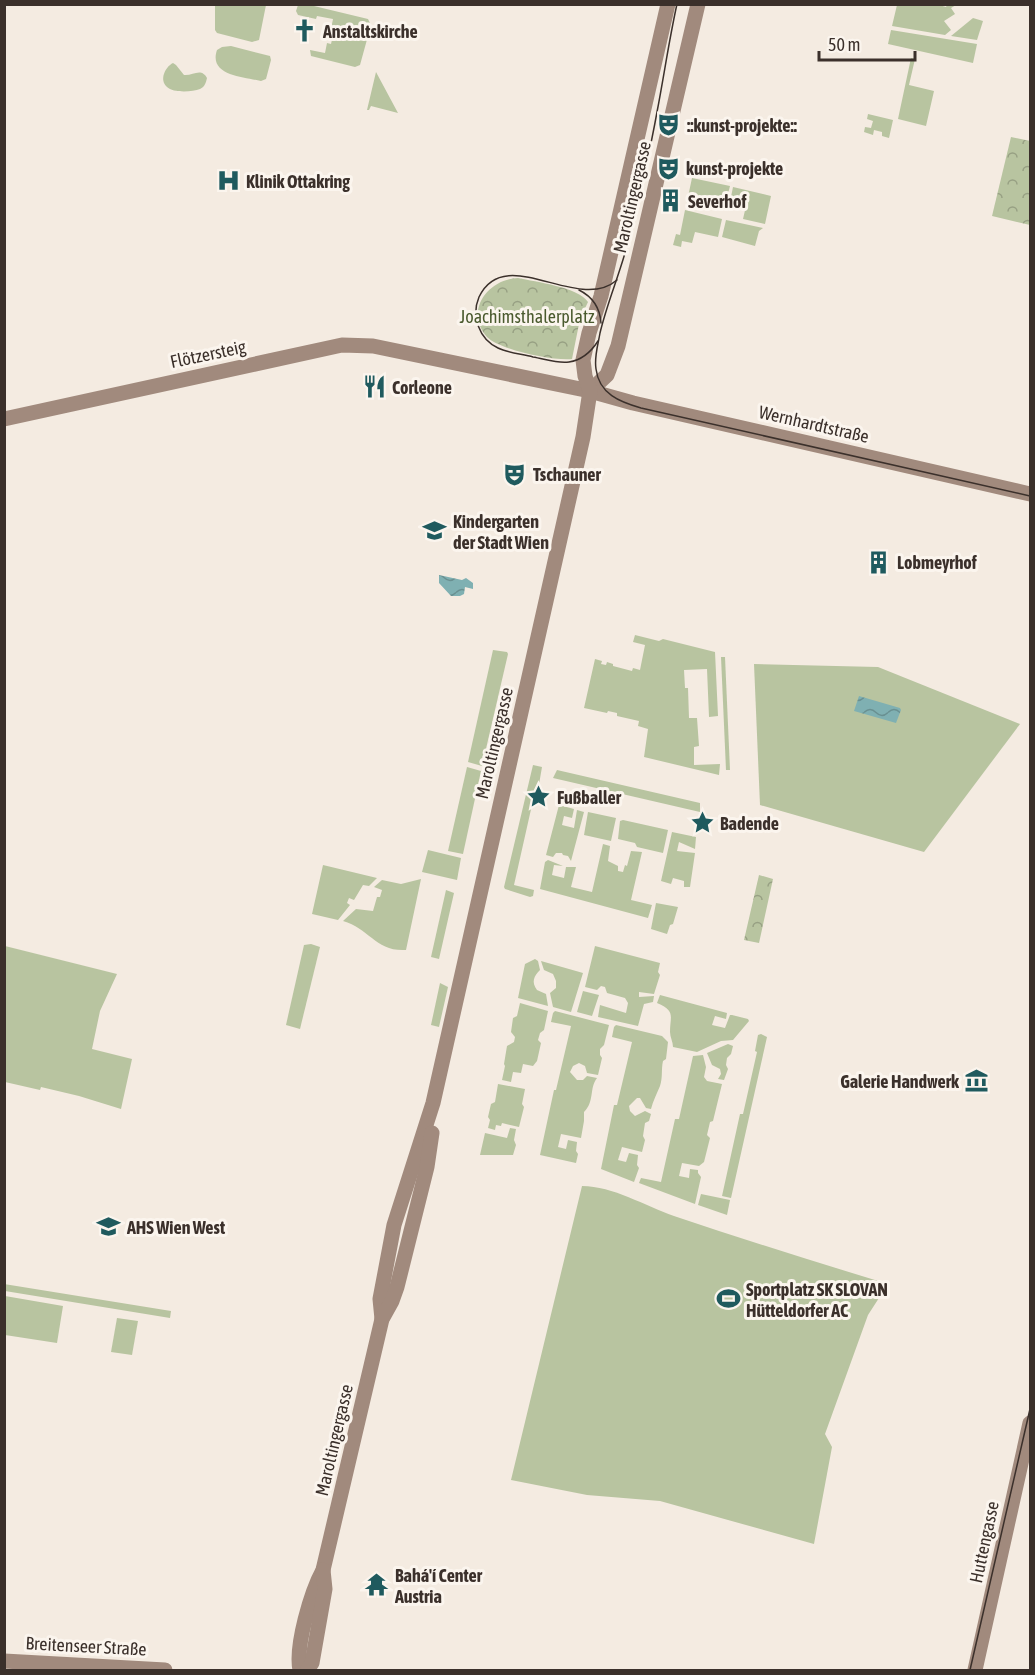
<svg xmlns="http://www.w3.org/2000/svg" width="1035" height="1675" font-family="'Asap Condensed',sans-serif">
<defs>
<pattern id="park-crowns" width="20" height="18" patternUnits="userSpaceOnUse" patternTransform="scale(1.5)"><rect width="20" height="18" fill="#b8c4a0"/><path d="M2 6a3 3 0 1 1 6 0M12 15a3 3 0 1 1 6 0" fill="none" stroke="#97a083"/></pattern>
<pattern id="water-waves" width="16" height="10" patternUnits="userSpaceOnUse" patternTransform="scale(1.5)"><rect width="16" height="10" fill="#7fb0b2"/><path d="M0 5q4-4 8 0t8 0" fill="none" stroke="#699091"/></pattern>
</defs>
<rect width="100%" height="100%" fill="#f4ebe1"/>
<!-- green -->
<g fill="#b8c4a0">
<path d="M936,4L946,7L947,5H956L951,8L955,14L944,21L951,30L945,35L892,26L897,5Z"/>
<path d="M183,5H266L259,40L252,42L217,33L215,30V6H183Z"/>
<path d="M298,5L314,6L368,19L371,25L360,65L355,67L311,56L310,50L325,53L327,43L331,44L334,31L331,29L333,19L317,16L316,19L298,15L296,11Z"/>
<path d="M973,18L983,21L977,40L951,36Z"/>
<path d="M891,30L977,44L973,63L888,44Z"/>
<path d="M231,46L270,56L271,60L266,79L261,81C245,77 208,76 217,50L222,47Z"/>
<path d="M911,58L915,59L909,85L934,91L926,126L898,119Z"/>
<path d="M173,63L176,65L184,75C193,76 201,67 207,78C206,82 205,87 200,89C192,92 173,93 167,87C159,80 165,67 173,63Z"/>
<path d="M376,72L398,113L371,106L369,110H367Z"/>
<path d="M868,114L893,120L889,138L882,136V132L874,130L873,135L864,132L865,127L871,128L873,121L867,119Z"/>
<path d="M692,178L730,186L726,202L710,198L707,210L686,206Z"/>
<path d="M733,187L771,196L765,224L743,219L746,206L730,202Z"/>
<path d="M685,210L722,219L718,237L695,232L692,243L682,241L681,247L673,245L676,234L680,235Z"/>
<path d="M726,220L763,228L759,231L755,246L722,237Z"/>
<path d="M635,635L659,641L663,639L715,652L718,716L709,717L707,669L684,670L685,688H688L689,718H697L699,746L694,747V765L720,764L719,775L644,757L648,729L638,726L639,721L617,716V713L608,711L607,713L584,708L595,659L602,661L601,664L606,665L607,662L613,664V666L632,671L633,668L640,670L645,645L633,642Z"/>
<path d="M493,650L507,652L508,654L482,766L468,762Z"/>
<path d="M721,657H725L730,770H726Z"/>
<path d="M754,664L878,667L1020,724L924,852L760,805Z"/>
<path d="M533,765L542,767L537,796H534L514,885L534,890L533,896L530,897L505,889L504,887Z"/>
<path d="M467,767L481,771L463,854L448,851Z"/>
<path d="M557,770L700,803V812L553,778Z"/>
<path d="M559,805L574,809L572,818L564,816L562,825L574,828L577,810L584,812L571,861L568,856L563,855L562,853H556L553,857L546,855Z"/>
<path d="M588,812L616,818L611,841L584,835Z"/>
<path d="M623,820L668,830L663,853L637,847L635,843L618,839L620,821Z"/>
<path d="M672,832L696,837L695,849L679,842L677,851L695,853L690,887H684V881L673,878L671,884L661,881Z"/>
<path d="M603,844L610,846L608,861L618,866V871L623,872L625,865L627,866L631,851L642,852L631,900L652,905L648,918L540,889L545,862L548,860L563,866L554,865L552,875L564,878L566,867H576L571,887L592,892Z"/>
<path d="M428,850L461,858L457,880L422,872Z"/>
<path d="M323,865L377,878L369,886L363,885L354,900L349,898L347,903L350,905L338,920L312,914Z"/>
<path d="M421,879L406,950C376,952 369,928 343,921L356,909L373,911L377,897H380L382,890L374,887L382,880L401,884Z"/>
<path d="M446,890L454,893L439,959L431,957Z"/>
<path d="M656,903L678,907L673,924L670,925L667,934L651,929Z"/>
<path d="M311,944L320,947L300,1029L286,1025L304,945Z"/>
<path d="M5,946L117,974L100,1011L92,1049L132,1059L121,1109L79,1096L41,1087L40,1090L5,1082Z"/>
<path d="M595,946L660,963L658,972L660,975L654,994L639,992V997L654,996L653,1002L644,1004L638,1026L598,1017L600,1005L626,1013L628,1003L625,998L607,993L605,987L601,986L597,990L585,987Z"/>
<path d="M535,959L538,961L540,970C534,976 531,982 537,990L546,994L548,1006L518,998L525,964Z"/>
<path d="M541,961L583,973L571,1012L553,1007L550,993L556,988V981L553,974L544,970Z"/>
<path d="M440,983L448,987L439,1027L431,1025Z"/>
<path d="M583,991L599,995L592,1016L577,1012Z"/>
<path d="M660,995L727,1013L726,1019L715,1016L712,1025L725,1028L730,1015H732L748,1019L749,1021L733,1040L721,1041L697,1052L673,1047C673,1042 670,1037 670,1032C670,1016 676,1011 657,1003Z"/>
<path d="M520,1003L548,1011L544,1030L540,1033L538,1040L541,1043L537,1061L533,1066L523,1064L521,1073L513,1072L511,1082L502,1080L505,1066L504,1064L507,1046L514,1042L515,1037L511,1032L513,1018L517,1016Z"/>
<path d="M555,1011L609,1025L604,1045L600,1049V1055L602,1058L598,1075L587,1073L585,1066L579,1063L573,1066L570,1072L577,1080H583L587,1076L597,1078C589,1088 595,1101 584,1112V1121L581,1138L561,1134L558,1147L566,1149L568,1140L577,1142L576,1151L578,1154L576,1163L540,1155L554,1090H556L571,1026L551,1022L553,1013Z"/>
<path d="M616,1025L662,1036L668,1042L666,1059L663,1061C661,1070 663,1077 660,1086C657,1093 653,1101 651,1109L646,1108L640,1098H637L629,1106L630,1111L635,1116L645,1111L651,1114L649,1121L645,1123L643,1136L645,1140L642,1152L622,1147L618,1160L626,1162L629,1153L638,1155L637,1165L639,1168L634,1182L601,1169L614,1105H617L632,1042L612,1037L614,1027Z"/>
<path d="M761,1034L767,1037L731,1198L722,1196L740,1114H743L757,1052L755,1051L758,1035Z"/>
<path d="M728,1044L733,1046L731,1054L727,1058L726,1065L728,1069L724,1080L718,1079L721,1074L720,1069L712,1065L707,1053Z"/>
<path d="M703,1055L706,1067L704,1077L707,1081L722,1084L713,1121L710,1122L707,1135L710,1138L704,1162L699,1166L682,1163L679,1176L689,1178L690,1169L698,1170V1173L701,1177L695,1204L639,1183L641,1178L661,1182L675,1119H679L693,1056Z"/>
<path d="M498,1084L525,1089L522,1104L524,1107L519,1127L502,1123L501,1126L496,1125L495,1130L488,1128L490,1120L488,1117L491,1104L495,1102Z"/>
<path d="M510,1128L516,1129L514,1140L516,1145L513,1155H480L485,1133L507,1138Z"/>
<path d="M582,1186C613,1186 645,1206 674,1216C745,1240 816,1262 888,1284L868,1315L825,1434L832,1447L814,1544L660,1501L587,1495L511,1480Z"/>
<path d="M701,1194L730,1200L727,1215L698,1205Z"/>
<path d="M4,1284L171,1311L170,1318L5,1291Z"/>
<path d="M5,1296L63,1306L57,1343L5,1335Z"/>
<path d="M117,1318L138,1321L132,1355L111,1352Z"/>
</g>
<!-- park -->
<g fill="url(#park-crowns)">
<path d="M1011,137L1030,141V225L992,216Z"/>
<path d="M518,278C536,282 578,287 588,302L580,319L572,359C553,361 500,350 487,337C464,311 488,279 518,278Z"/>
<path d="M759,875L773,879L759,943L744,940Z"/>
</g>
<!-- water -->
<g fill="url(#water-waves)">
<path d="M439,575L462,580L466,578L473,583V589L465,587L464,594L460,596H451L439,583Z"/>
<path d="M859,696L900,708L901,710L896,723L854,711Z"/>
</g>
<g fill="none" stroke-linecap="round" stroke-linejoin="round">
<!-- secondary -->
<g stroke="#a18a7d" stroke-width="15">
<path d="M590,391L607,375L618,346L698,4"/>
<path d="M4,419L342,345L373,346L590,391L633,403L1030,494"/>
<path d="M382,1319L380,1299L394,1225L433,1103L583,437L590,391L585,376L583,360L589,333L601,296L668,4"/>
<path d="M4,1661L165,1670"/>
<path d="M300,1670C295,1646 311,1592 323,1570L382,1319L392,1301L397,1287L427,1167L432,1133"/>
<path d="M307,1670L312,1663L325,1589L323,1570"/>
<path d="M975,1670L1030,1423"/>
</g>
<!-- tram -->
<g stroke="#3b302b" stroke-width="1.5">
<path d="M677,4C669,40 664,76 657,112C649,157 638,202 627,246C619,276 607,303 600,333C598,345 594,357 596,369C599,394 620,402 641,408L1030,496"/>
<path d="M579,290C593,297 600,308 601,323"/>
<path d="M598,341C591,352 582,360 569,362C558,364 545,359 533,357C522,354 508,353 498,348C479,339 471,316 479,297C505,242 578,314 617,280"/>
<path d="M970,1670L1030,1409"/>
</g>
</g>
<!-- icons -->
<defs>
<symbol id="church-bare" viewBox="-9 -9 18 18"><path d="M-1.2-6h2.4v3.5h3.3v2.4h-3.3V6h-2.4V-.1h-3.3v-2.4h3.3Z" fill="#1f5a5e" stroke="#fbf5ee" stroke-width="2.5" paint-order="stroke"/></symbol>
<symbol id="theatre-bare" viewBox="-9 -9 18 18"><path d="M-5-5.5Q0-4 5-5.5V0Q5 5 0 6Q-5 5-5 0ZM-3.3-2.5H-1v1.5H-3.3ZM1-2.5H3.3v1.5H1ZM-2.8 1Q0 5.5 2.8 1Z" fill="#1f5a5e" stroke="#fbf5ee" stroke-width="2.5" paint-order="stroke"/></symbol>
<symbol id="hospital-bare" viewBox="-9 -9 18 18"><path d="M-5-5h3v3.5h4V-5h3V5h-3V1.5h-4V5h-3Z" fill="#1f5a5e" stroke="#fbf5ee" stroke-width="2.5" paint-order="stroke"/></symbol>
<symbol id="building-bare" viewBox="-9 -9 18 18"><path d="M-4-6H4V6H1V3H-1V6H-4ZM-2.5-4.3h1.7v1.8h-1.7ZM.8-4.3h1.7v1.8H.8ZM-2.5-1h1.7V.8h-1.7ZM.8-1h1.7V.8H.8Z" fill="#1f5a5e" stroke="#fbf5ee" stroke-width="2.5" paint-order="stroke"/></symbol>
<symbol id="restaurant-bare" viewBox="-9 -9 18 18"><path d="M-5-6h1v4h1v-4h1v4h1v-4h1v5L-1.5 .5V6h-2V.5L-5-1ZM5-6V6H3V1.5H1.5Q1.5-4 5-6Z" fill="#1f5a5e" stroke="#fbf5ee" stroke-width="2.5" paint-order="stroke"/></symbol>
<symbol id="school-bare" viewBox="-9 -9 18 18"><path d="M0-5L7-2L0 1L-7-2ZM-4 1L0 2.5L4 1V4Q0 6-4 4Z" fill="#1f5a5e" stroke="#fbf5ee" stroke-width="2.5" paint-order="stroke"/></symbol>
<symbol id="sight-bare" viewBox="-9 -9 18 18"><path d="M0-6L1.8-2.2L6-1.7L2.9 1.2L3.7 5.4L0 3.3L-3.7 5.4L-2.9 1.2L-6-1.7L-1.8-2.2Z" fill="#1f5a5e" stroke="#fbf5ee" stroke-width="2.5" paint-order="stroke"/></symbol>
<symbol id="museum-bare" viewBox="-9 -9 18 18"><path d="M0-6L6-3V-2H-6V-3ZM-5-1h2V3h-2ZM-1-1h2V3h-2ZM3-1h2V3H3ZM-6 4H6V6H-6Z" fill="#1f5a5e" stroke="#fbf5ee" stroke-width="2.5" paint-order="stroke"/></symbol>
<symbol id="stadium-bare" viewBox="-9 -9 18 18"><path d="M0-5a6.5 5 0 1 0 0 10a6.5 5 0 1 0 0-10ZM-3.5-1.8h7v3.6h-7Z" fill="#1f5a5e" stroke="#fbf5ee" stroke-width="2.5" paint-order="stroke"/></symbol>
<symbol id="temple-bare" viewBox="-9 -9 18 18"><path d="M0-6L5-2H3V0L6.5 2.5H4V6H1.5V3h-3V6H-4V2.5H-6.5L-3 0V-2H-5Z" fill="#1f5a5e" stroke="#fbf5ee" stroke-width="2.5" paint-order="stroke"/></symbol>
</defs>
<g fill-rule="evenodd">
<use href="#church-bare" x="288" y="14" width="33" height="33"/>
<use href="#theatre-bare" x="652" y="108" width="33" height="33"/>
<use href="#theatre-bare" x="652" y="152" width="33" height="33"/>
<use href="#hospital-bare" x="212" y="164" width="33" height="33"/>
<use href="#building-bare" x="654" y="184" width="33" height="33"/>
<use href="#restaurant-bare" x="358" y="370" width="33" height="33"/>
<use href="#theatre-bare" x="498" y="458" width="33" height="33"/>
<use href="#school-bare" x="418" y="514" width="33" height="33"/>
<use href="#building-bare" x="862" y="546" width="33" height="33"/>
<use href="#sight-bare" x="522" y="780" width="33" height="33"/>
<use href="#sight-bare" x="686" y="806" width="33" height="33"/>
<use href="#museum-bare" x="960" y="1064" width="33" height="33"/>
<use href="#school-bare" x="92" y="1210" width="33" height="33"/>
<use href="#stadium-bare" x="712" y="1282" width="33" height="33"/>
<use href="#temple-bare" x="360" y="1568" width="33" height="33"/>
</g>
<g text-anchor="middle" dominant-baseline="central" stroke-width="6" stroke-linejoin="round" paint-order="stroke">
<!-- poi labels -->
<g font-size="18" font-weight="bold" fill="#3b302b" stroke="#fbf5ee" text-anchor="start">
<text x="323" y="31">Anstaltskirche</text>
<text x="687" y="125">::kunst-projekte::</text>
<text x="686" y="168">kunst-projekte</text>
<text x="246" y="181">Klinik Ottakring</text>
<text x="688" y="201">Severhof</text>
<text x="392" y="387">Corleone</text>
<text x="533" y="474">Tschauner</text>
<text x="453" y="521">Kindergarten<tspan x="453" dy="21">der Stadt Wien</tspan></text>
<text x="897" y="562">Lobmeyrhof</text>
<text x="557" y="797">Fußballer</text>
<text x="720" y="823">Badende</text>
<text x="959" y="1081" text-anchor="end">Galerie Handwerk</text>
<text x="127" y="1227">AHS Wien West</text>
<text x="746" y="1289">Sportplatz SK SLOVAN<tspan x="746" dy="21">Hütteldorfer AC</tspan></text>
<text x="395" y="1575">Bahá'í Center<tspan x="395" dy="21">Austria</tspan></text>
</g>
<!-- street labels -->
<g font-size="18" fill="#3b302b" stroke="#fbf5ee">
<text transform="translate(632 197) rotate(-77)">Maroltingergasse</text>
<text transform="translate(208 354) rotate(-12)">Flötzersteig</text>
<text transform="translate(814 424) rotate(13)">Wernhardtstraße</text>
<text transform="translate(494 743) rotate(-77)">Maroltingergasse</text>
<text transform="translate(334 1440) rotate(-77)">Maroltingergasse</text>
<text transform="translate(984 1542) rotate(-78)">Huttengasse</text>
<text transform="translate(86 1646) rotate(3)">Breitenseer Straße</text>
</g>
<!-- park labels -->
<g font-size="18" fill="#4a5a2e" stroke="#fbf5ee">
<text x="527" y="316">Joachimsthalerplatz</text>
</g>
</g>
<!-- border -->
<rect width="1035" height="1675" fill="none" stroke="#3b302b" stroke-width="12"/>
<!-- scale -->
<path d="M819 51v9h96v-9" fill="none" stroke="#3b302b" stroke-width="3"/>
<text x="828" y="51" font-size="18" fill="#3b302b" stroke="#fbf5ee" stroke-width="4.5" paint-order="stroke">50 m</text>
</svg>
